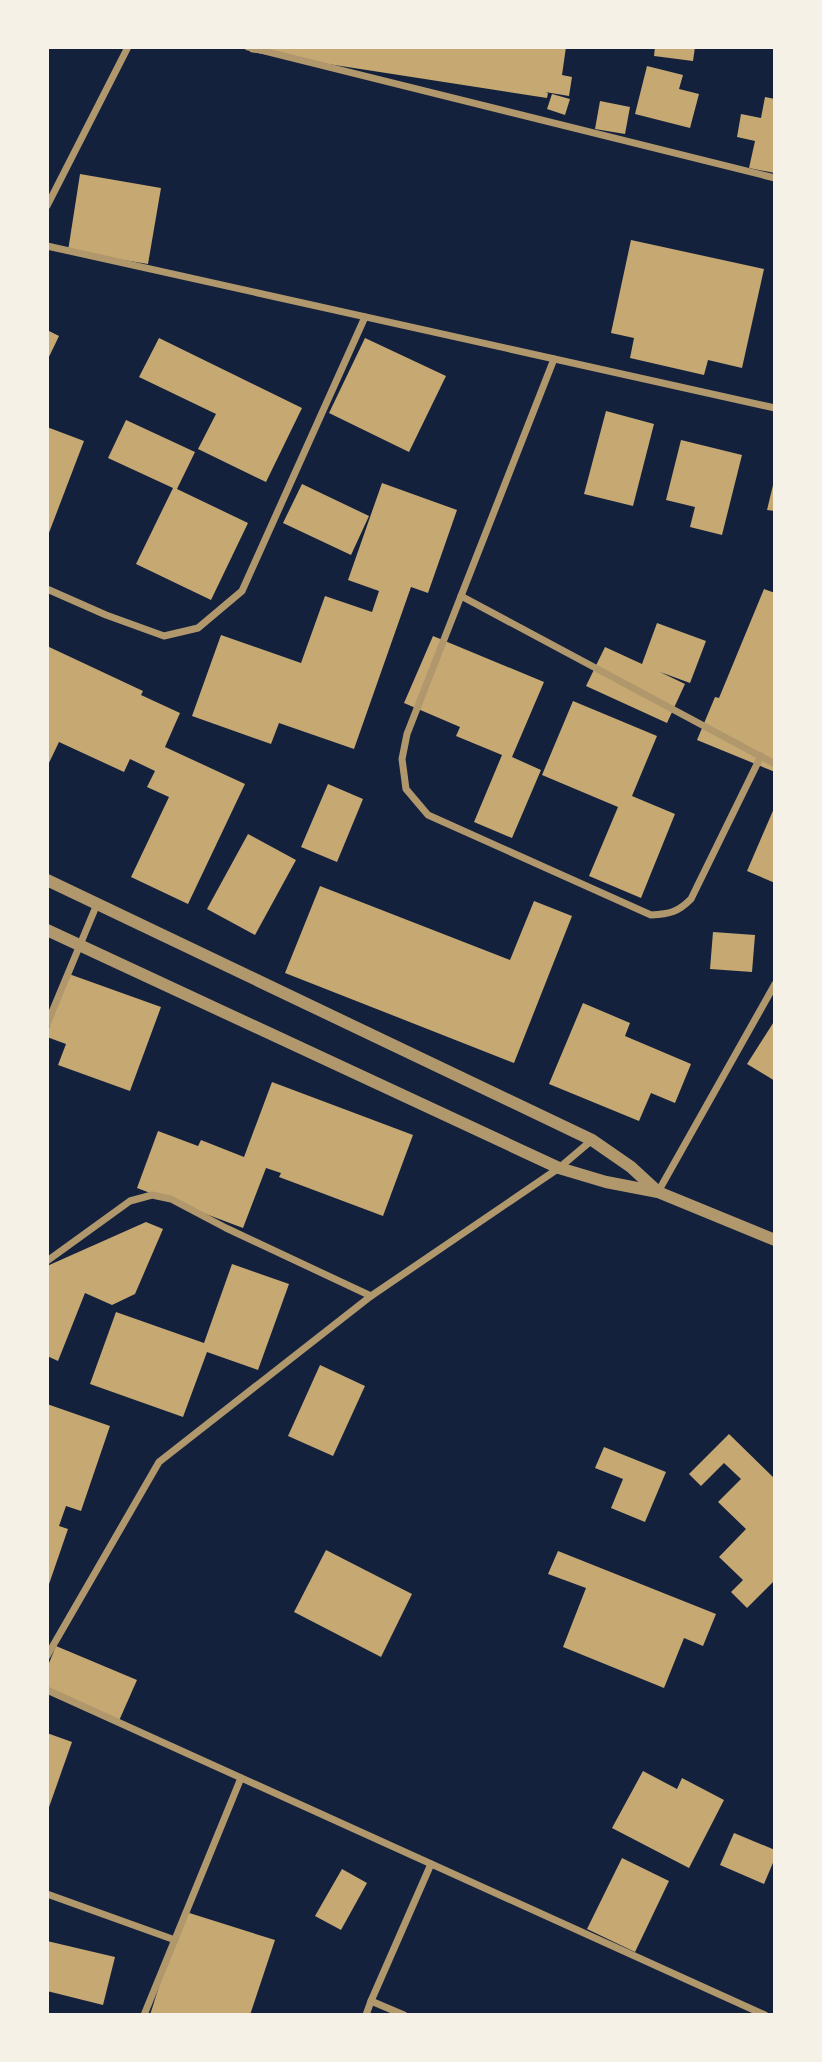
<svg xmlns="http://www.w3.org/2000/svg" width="822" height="2062" font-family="'Zilla Slab',serif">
<rect width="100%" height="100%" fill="#14213d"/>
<!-- building -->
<g fill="#c6a872">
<path d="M251,47H566L562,75L572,77L569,96L545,92L548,93L547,98L250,52Z"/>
<path d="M655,47H695L693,61L654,56Z"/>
<path d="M647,66L683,75L679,89L699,94L690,128L635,114Z"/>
<path d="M552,94L570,99L565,115L547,109Z"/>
<path d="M765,97L775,99V173L749,168L755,141L737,137L741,114L761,118Z"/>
<path d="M600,101L630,107L625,134L595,129Z"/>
<path d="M80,174L161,188L148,264L68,251Z"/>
<path d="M631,240L764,269L742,368L708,360L704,375L630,358L634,338L611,333Z"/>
<path d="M47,330L59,336L47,361Z"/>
<path d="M159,338L302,408L266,482L198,449L216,414L139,377Z"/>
<path d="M365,338L446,376L409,452L329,413Z"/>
<path d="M606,411L654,424L633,506L584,494Z"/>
<path d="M126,420L195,452L177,489L248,523L211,600L136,564L173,488L108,458Z"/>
<path d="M47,427L84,441L47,538Z"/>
<path d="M681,440L742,455L722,535L690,527L695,507L666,500Z"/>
<path d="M774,481L775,482V511L767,510Z"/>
<path d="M382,483L457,510L428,593L411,587L354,749L279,723L271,744L192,716L221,635L301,663L325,596L372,612L379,591L348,580Z"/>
<path d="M302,484L369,516L351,555L283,523Z"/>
<path d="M764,589L775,593V772L697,740L715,697L719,698Z"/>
<path d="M657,623L706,641L690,683L660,672L685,684L667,723L586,686L605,647L642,664Z"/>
<path d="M433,636L544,682L512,757L541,770L512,838L474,822L502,755L456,736L460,727L404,703Z"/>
<path d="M47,646L143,691L141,695L180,713L165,747L245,784L188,904L131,877L169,797L147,787L155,771L130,759L124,772L59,742L47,767Z"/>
<path d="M573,701L657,736L632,796L675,814L641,898L589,876L618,807L542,775Z"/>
<path d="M328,784L363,799L337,862L301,847Z"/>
<path d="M775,806V883L747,871Z"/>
<path d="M248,834L296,860L255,935L207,909Z"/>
<path d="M320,886L510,960L534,901L572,916L514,1063L285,973Z"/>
<path d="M713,932L755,935L752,972L710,969Z"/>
<path d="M69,974L161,1007L130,1091L58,1065L66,1044L47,1037V1033Z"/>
<path d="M583,1003L630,1023L625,1036L691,1064L675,1103L651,1093L639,1121L549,1084Z"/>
<path d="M775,1020V1081L747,1064Z"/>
<path d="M272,1082L413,1135L383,1216L279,1177L281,1173L266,1168L243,1228L137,1188L158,1131L198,1146L201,1140L244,1157Z"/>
<path d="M146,1222L163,1229L135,1294L112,1305L85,1293L58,1361L47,1356V1266Z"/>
<path d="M232,1264L289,1284L258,1370L207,1352L183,1417L90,1384L116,1312L204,1343Z"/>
<path d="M320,1365L365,1386L333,1456L288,1436Z"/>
<path d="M47,1404L110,1426L81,1511L66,1506L59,1526L68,1529L48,1587Z"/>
<path d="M729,1434L775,1479V1580L747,1608L731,1592L743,1580L719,1557L746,1529L718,1502L741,1479L724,1463L701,1486L689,1474Z"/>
<path d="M604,1447L666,1472L645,1522L611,1508L623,1479L595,1468Z"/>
<path d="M326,1550L412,1594L381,1657L294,1612Z"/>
<path d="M558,1551L716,1614L703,1646L684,1638L664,1688L563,1647L586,1588L548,1574Z"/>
<path d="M56,1646L137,1680L118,1723L47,1693V1668Z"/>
<path d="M47,1733L72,1742L48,1810H47Z"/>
<path d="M643,1771L677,1789L682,1778L724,1800L689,1868L612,1828Z"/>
<path d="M734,1833L775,1850V1858L764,1884L720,1865Z"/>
<path d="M622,1858L669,1881L635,1952L587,1929Z"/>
<path d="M342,1869L367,1883L341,1930L315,1916Z"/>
<path d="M183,1911L275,1940L250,2015H150Z"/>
<path d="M47,1941L115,1957L103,2005L47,1991Z"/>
</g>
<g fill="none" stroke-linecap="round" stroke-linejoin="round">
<!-- minor -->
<g stroke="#b1986c" stroke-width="7">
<path d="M248,47L775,178"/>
<path d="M47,206L128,47"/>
<path d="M47,246L775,408"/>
<path d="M554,359L461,596L775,764"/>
<path d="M47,589L106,615L164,636L198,628L242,591L365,317"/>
<path d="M461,596L407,734L402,759L406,789L428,815L651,915C670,914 678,912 691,899L761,756"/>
<path d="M47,1024L97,904"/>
<path d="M658,1192L775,984"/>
<path d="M47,1261L130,1201L152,1195L171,1199L226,1228L371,1296"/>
<path d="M47,1656L159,1462L371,1296L559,1168L592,1140"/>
<path d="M47,1690L765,2015"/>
<path d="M47,1894L175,1940"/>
<path d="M371,2001L431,1864"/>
<path d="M144,2015L241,1778"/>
<path d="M366,2015L371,2001L404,2015"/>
</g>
<!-- tertiary -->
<g stroke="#b1986c" stroke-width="12">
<path d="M47,880L592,1140L631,1167L657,1191"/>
<path d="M47,930L559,1168L606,1182L658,1192L775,1240"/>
</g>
</g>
<!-- border -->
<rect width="822" height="2062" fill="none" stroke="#f6f1e7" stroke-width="98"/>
</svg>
